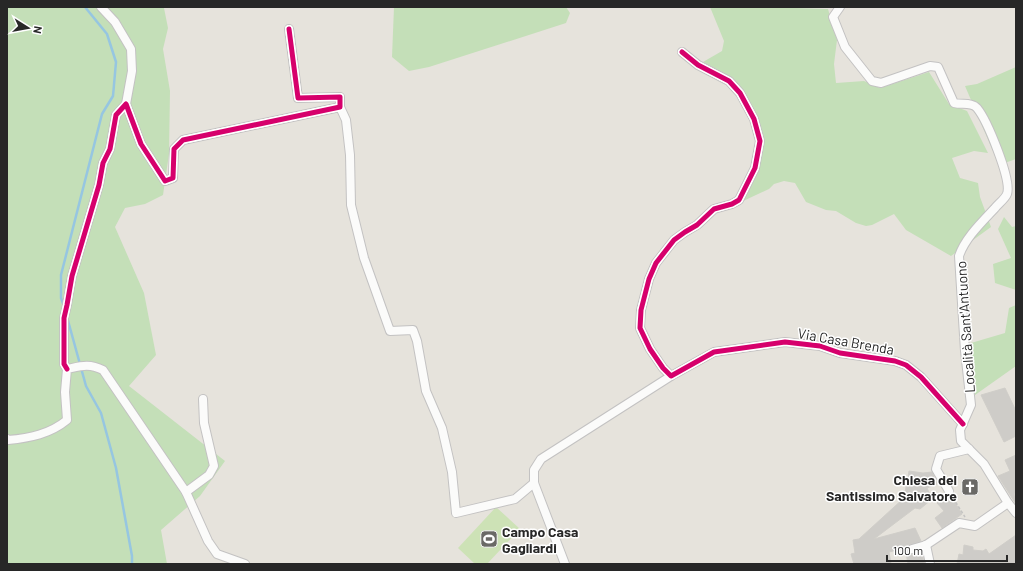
<svg xmlns="http://www.w3.org/2000/svg" width="1023" height="571" font-family="Barlow,sans-serif">
<rect width="100%" height="100%" fill="#e6e3dc"/>
<!-- green -->
<g fill="#c4dfb8">
<path d="M7,7L164,8L168,28L163,49L170,91L169,154L163,195L145,204L125,208L115,227L144,293L156,355L129,386L225,461L200,496L161,530L167,564H7Z"/>
<path d="M394,7H566L570,13L566,23L429,67L409,71L392,57Z"/>
<path d="M710,7H795L796,8L828,9L837,40L834,64L836,83L864,81L880,88L929,72L949,104L967,111L988,153L974,151L952,158L960,178L978,183L980,197L991,227L951,256L906,230L894,214L872,225L866,226L856,223L836,211L826,210L806,202L795,183L784,181L774,184L769,189L741,202L757,169L760,127L752,106L744,92L733,79L703,62L722,51L724,41Z"/>
<path d="M1016,67V159L999,165L965,86L977,84Z"/>
<path d="M1004,217L1012,227L1016,226V290L995,283L993,264L1011,258L998,229Z"/>
<path d="M1016,305V366L975,395L971,343L1005,333L1009,308Z"/>
</g>
<!-- pitch -->
<path fill="#cde2b6" d="M496,507L520,529L487,564H475L458,548Z"/>
<g fill="none" stroke-linecap="round" stroke-linejoin="round">
<!-- stream -->
<g stroke="#96c6e1" stroke-width="2.5">
<path d="M64,306L61,298V275L102,114L113,96L116,62L107,34L85,7"/>
<path d="M67,317L86,386L101,413L116,468L132,556V564"/>
</g>
</g>
<!-- building -->
<g fill="#ceccc8" stroke="#d0cec9">
<path d="M1005,388L1016,411V436L1004,442L981,395Z"/>
<path d="M1016,455V493L1014,494L1016,498V504L998,476L1010,471L1005,460Z"/>
<path d="M909,471L923,473L932,472L937,484L927,488L932,499L920,509L915,508L874,539L915,528L921,541L908,545L907,550L911,554L922,552L924,564H908L905,548L889,552L891,564H854L851,554L855,553L853,540L859,539L904,498Z"/>
<path d="M946,495L951,496L962,514L942,528L935,518L944,511L937,503Z"/>
<path d="M1016,535V564H957L959,554L963,555L964,545L973,547V550L983,551L986,549L989,554Z"/>
</g>
<g fill="none" stroke-linecap="round" stroke-linejoin="round">
<defs>
<g id="minor">
<path d="M101,7L115,22L131,49L132,71L126,104"/>
<path d="M840,7L833,17L845,47L872,81L881,83L930,66L938,67L954,103C962,105 972,102 977,108C987,120 1012,180 1007,194C1005,199 998,204 995,208C982,222 965,238 959,256L965,351L971,405L960,430L961,441L984,464L1008,503L1016,513"/>
<path d="M682,52L698,65L729,81L740,93L754,119L760,141L755,168L739,200L732,204L714,209L697,225L685,232L674,240L656,263L649,279L641,310L640,328L650,349L663,368L671,376L714,352L785,342L820,346L840,353L895,361L906,365L921,377L963,424"/>
<path d="M340,107L346,120L350,155L351,205L364,258L390,331L413,330L417,341L426,391L442,428L452,472L456,513L515,499L534,483"/>
<path d="M67,369L64,364V318L67,305L72,276L99,185L103,163L110,149L116,115L126,104L141,144L165,181L173,178L174,149L183,140L340,107V97L298,98L289,29"/>
<path d="M7,439L8,440C30,438 50,434 67,420L65,392L67,369C81,366 89,363 103,370L186,492L208,541L217,554L245,564"/>
<path d="M949,491L936,469L940,456L969,449"/>
<path d="M186,492L209,475L214,466L204,423L203,399"/>
<path d="M926,545L930,564"/>
<path d="M912,549L926,545L959,523L975,526L1008,503"/>
<path d="M565,564L534,483V470L541,459L671,376"/>
</g>
</defs>
<!-- minor casing -->
<use href="#minor" stroke="#c3c2c2" stroke-width="10"/>
<!-- path -->
<path stroke="#c4c3c2" stroke-width="1.5" stroke-dasharray="3 2" stroke-linecap="butt" d="M953,498L965,517"/>
<!-- minor -->
<use href="#minor" stroke="#fbfbfa" stroke-width="8"/>
<defs>
<g id="cycleway">
<path d="M682,52L698,65L729,81L740,93L754,119L760,141L755,168L739,200L732,204L714,209L697,225L685,232L674,240L656,263L649,279L641,310L640,328L650,349L663,368L671,376L714,352L785,342L820,346L840,353L895,361L906,365L921,377L963,424"/>
<path d="M67,369L64,364V318L67,305L72,276L99,185L103,163L110,149L116,115L126,104L141,144L165,181L173,178L174,149L183,140L340,107V97L298,98L289,29"/>
</g>
</defs>
<!-- cycleway casing -->
<use href="#cycleway" stroke="#fff" stroke-width="8"/>
<!-- cycleway -->
<use href="#cycleway" stroke="#d6006c" stroke-width="5"/>
</g>
<!-- icons -->
<defs>
<symbol id="church-square" viewBox="-11 -11 22 22"><rect x="-9" y="-9" width="18" height="18" rx="4" fill="#6a6966" stroke="#fff"/><path d="M-1.2-6h2.4v3.5h3.3v2.4h-3.3V6h-2.4V-.1h-3.3v-2.4h3.3Z" fill="#fff"/></symbol>
<symbol id="stadium-square" viewBox="-11 -11 22 22"><rect x="-9" y="-9" width="18" height="18" rx="4" fill="#6a6966" stroke="#fff"/><path d="M0-5a6.5 5 0 1 0 0 10a6.5 5 0 1 0 0-10ZM-3.5-1.8h7v3.6h-7Z" fill="#fff"/></symbol>
</defs>
<g fill-rule="evenodd">
<use href="#church-square" x="960" y="477" width="20" height="20"/>
<use href="#stadium-square" x="479" y="529" width="20" height="20"/>
</g>
<g text-anchor="middle" dominant-baseline="central" stroke-width="3" stroke-linejoin="round" paint-order="stroke">
<!-- street labels -->
<g font-size="14" fill="#272727" stroke="#fff">
<text transform="translate(965 327) rotate(-94)">Località Sant'Antuono</text>
<text transform="translate(846 341) rotate(10)">Via Casa Brenda</text>
</g>
<!-- poi labels -->
<g font-size="14" font-weight="bold" fill="#272727" stroke="#fff" text-anchor="end">
<text x="957" y="479">Chiesa del<tspan x="957" dy="16">Santissimo Salvatore</tspan></text>
<text x="502" y="531" text-anchor="start">Campo Casa<tspan x="502" dy="16">Gagliardi</tspan></text>
</g>
</g>
<!-- border -->
<rect width="1023" height="571" fill="none" stroke="#272727" stroke-width="16"/>
<!-- north arrow -->
<g transform="translate(28 28) rotate(101)" stroke="#ffffff" stroke-width="3" paint-order="stroke">
<path d="M0-3L7 15L0 10L-7 15Z" fill="#272727"/>
<text y="-6" font-size="11" font-weight="bold" text-anchor="middle" fill="#272727">N</text>
</g>
<!-- scale -->
<path d="M887 555v6h120v-6" fill="none" stroke="#272727" stroke-width="2"/>
<text x="893" y="555" font-size="12" fill="#272727" stroke="#ffffff" stroke-width="3" paint-order="stroke">100 m</text>
</svg>
